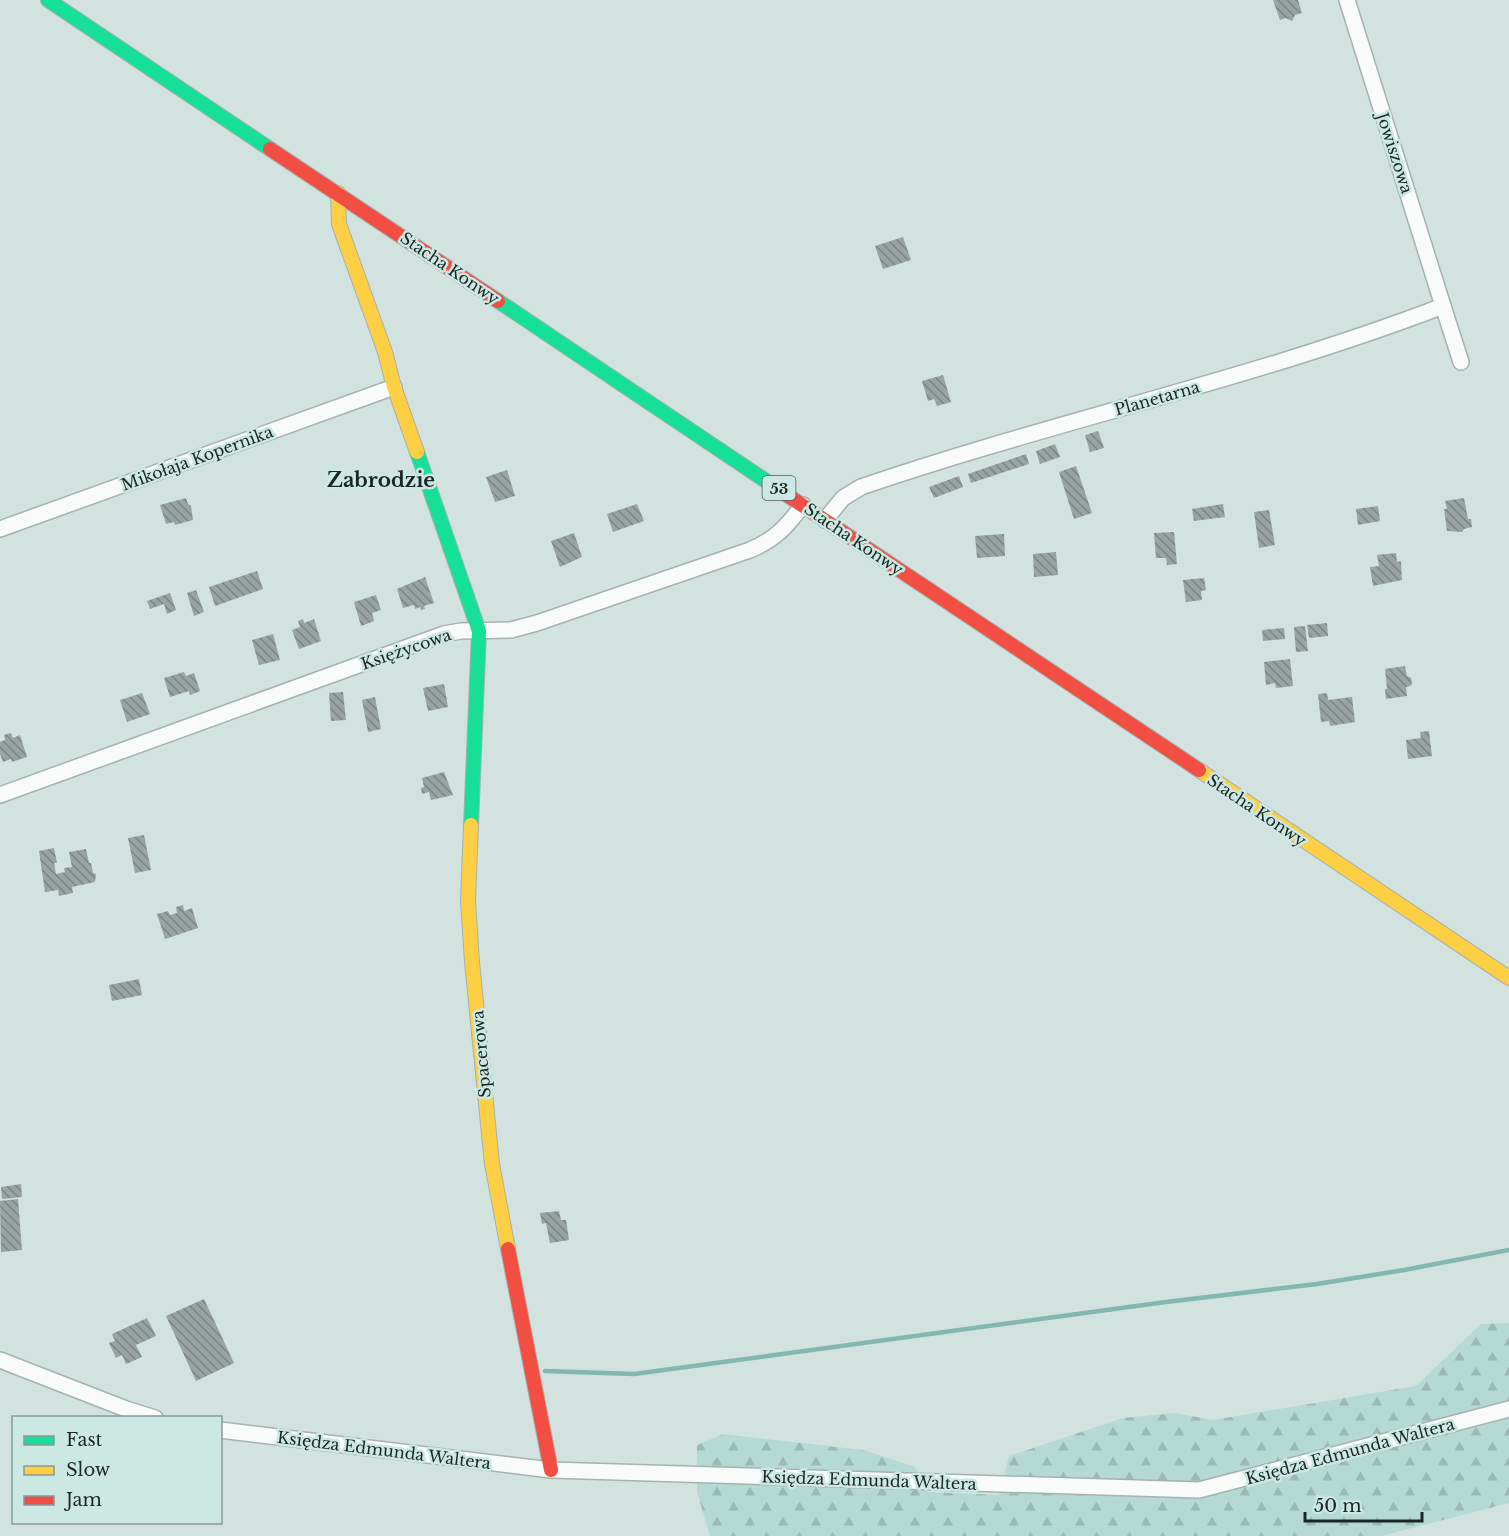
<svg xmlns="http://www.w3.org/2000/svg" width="1509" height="1536" font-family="'Libre Baskerville',serif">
<defs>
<pattern id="forest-firs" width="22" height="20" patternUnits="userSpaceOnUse" patternTransform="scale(1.5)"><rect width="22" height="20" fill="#b5d9d3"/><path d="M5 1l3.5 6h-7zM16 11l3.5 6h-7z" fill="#9bbab5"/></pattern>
<pattern id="building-back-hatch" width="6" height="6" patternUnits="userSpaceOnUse" patternTransform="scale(1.5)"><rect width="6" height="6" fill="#98a4a2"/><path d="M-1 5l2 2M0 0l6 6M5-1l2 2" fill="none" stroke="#7b8584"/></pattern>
</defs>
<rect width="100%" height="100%" fill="#d2e2df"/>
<!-- forest -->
<path fill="url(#forest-firs)" d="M1509,1323V1503L1381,1536H710L697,1492V1445L723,1434L863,1450L915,1467L928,1492L999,1495L1009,1456L1123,1418L1175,1413L1213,1420L1416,1386L1481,1324Z"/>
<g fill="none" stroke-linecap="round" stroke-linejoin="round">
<!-- stream -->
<path stroke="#84b7af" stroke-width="4.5" d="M545,1371L634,1374L1166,1302L1317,1284L1404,1270L1509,1250"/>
</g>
<!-- building -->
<g fill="url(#building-back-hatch)">
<path d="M1273,0H1298L1302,13L1295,15L1292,21L1286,18L1280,20Z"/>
<path d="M903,237L911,260L883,269L875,246Z"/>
<path d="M943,375L951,402L937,406L934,399L928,401L922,381Z"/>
<path d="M1098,431L1104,448L1090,452L1085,435Z"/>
<path d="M1055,444L1060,457L1040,464L1036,451Z"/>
<path d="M1026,454L1029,464L971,483L968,474Z"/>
<path d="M1076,466L1092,513L1074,519L1059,472Z"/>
<path d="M507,470L515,496L495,502L486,477Z"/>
<path d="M959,476L963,487L934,498L929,487Z"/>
<path d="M186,498L188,504L191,506L193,520L175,525L174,522L166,524L160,505Z"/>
<path d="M1464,498L1468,519H1471L1472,527L1464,529L1462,532L1447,531L1444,509H1447L1445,501Z"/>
<path d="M637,504L644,521L613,532L607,514Z"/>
<path d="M1223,504L1225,517L1194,521L1192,509Z"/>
<path d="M1378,506L1380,521L1358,525L1356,509Z"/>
<path d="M1269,510L1275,545L1259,548L1254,512Z"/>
<path d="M1174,532L1177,564L1167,565L1166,558H1156L1154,533Z"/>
<path d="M574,533L582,557L560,567L551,541Z"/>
<path d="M1004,534L1005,556L977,558L975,536Z"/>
<path d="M1056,552L1058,575L1034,577L1033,554Z"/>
<path d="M1396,553L1397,562L1401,561L1402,580L1373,586L1370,567L1379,566L1377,555Z"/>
<path d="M257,571L263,589L215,606L209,587Z"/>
<path d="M425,577L434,603L424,606L425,609L421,610L420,607L415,609L414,605L403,608L397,589Z"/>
<path d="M1204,578L1206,590L1201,591L1202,600L1186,602L1183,580Z"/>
<path d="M196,590L204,612L194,616L187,593Z"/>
<path d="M170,593L176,610L167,614L164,604L150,609L147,601Z"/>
<path d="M376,595L381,610L372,613L374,621L361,626L354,602Z"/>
<path d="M303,619L304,623L314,619L321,641L299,649L292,630L300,627L298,621Z"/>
<path d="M1327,623L1328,636L1309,638L1307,625Z"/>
<path d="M1305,626L1308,651L1296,652L1294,627Z"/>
<path d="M1284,628L1285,639L1263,641L1262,630Z"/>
<path d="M273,634L280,660L259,665L252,640Z"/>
<path d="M1290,659L1293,686L1276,688L1275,683L1266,685L1264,662Z"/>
<path d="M1405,666L1407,676L1411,678L1412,684L1410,686L1406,687L1407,696L1386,699L1385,689H1387L1385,669Z"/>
<path d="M184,672L186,676L194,673L200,691L190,695L189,691L170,697L164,678Z"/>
<path d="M444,684L448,707L428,711L423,688Z"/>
<path d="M343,692L346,720L331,721L329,693Z"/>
<path d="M142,693L150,714L127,722L120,700Z"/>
<path d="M1327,693L1328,700L1352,697L1355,722L1330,726L1329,721L1321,722L1318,694Z"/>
<path d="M375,697L381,729L368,732L362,700Z"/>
<path d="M1429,731L1432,756L1408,759L1406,740L1421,738L1420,732Z"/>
<path d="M11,733L13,738L20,735L27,757L12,762L11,759L3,762L0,754V742L5,740L4,735Z"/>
<path d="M444,772L453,795L431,800L429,792L422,794L421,788L424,787L422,778Z"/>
<path d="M144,835L151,870L135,873L128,838Z"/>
<path d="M54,848L57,863H54L56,874L65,872L64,868L72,867L69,852L86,849L89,863H91L93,873L96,874L95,882L72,887L73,893L59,896L58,890L45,892L39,851Z"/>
<path d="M183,905L184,911L192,908L198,928L165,939L157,914L168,911L170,915L177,913L176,907Z"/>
<path d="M139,979L142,995L112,1001L109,985Z"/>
<path d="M21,1184L22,1197L2,1199L1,1187Z"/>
<path d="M18,1199L22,1250L1,1252L0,1201Z"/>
<path d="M559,1211L561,1220H566L569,1240L550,1243L546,1223L542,1224L540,1213Z"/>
<path d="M204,1299L234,1363L196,1381L166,1316Z"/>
<path d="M147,1318L156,1336L136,1345L142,1357L126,1364L122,1355L116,1358L109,1343L115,1341L112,1334Z"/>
</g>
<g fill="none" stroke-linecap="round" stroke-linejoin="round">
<defs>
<g id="street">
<path d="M1347,0L1443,306"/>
<path d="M825,520L843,498L861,487C1054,421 1253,379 1443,306L1461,362"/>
<path d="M0,529L394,387"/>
<path d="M0,795L444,634L461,631L511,630L537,623L750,550C776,539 787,526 803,505"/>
<path d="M0,1360L126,1409L155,1418"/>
<path d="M220,1430L551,1470L1199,1490L1509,1409"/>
</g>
<g id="fast">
<path d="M48,0L270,149"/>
<path d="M498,301L787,495"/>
<path d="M417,452L479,631L471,825"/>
</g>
<g id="slow">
<path d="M338,193L339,224L385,352L394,387L417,452"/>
<path d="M1199,770L1509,978"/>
<path d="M471,825L468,901L472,962L492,1164L508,1249"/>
</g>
<g id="jam">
<path d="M270,149L498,301"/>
<path d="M787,495L1199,770"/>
<path d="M508,1249L551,1470"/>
</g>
</defs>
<!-- street casing -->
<use href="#street" stroke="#a5b2af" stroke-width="18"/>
<!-- fast casing -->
<use href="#fast" stroke="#a5b2af" stroke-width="16"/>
<!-- slow casing -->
<use href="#slow" stroke="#a5b2af" stroke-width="16"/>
<!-- jam casing -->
<use href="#jam" stroke="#a5b2af" stroke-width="16"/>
<!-- street -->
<use href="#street" stroke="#f8fbfa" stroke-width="15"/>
<!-- fast -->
<use href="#fast" stroke="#16e098" stroke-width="14"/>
<!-- slow -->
<use href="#slow" stroke="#ffcf43" stroke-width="14"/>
<!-- jam -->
<use href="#jam" stroke="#f24e42" stroke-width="14"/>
</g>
<g text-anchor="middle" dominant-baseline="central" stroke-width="5" stroke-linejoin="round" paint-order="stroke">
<!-- shield labels -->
<rect fill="#cce8e3" stroke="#51605d" stroke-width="1.5" x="762.5" y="476" width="33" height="24" rx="4.5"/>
<g font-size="15" font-weight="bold" fill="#1c2624">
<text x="779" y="488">53</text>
</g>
<!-- street labels -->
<g font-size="16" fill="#1c2624" stroke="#cce8e3">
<text transform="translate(1395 153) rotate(72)">Jowiszowa</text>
<text transform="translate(450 268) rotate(34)">Stacha Konwy</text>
<text transform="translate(1157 398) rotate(-16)">Planetarna</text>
<text transform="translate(197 458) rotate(-20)">Mikołaja Kopernika</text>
<text transform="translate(854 539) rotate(34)">Stacha Konwy</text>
<text transform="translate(406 649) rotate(-19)">Księżycowa</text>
<text transform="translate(1257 810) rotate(34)">Stacha Konwy</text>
<text transform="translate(481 1054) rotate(-95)">Spacerowa</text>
<text transform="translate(384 1450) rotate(7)">Księdza Edmunda Waltera</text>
<text transform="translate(1350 1451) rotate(-15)">Księdza Edmunda Waltera</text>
<text transform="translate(869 1480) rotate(2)">Księdza Edmunda Waltera</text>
</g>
<!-- quarter labels -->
<g font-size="20" font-weight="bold" fill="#1c2624" stroke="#cce8e3">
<text x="381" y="480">Zabrodzie</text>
</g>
</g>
<!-- legend -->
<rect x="12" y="1416" width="210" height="108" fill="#cce8e3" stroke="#869a97" stroke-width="1.5"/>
<rect x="24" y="1436" width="30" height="9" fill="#16e098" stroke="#869a97" stroke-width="1.5"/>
<text x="66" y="1446" font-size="18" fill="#1c2624">Fast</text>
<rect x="24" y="1466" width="30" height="9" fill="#ffcf43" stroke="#869a97" stroke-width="1.5"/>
<text x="66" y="1476" font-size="18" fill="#1c2624">Slow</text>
<rect x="24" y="1496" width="30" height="9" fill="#f24e42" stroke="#869a97" stroke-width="1.5"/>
<text x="66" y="1506" font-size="18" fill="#1c2624">Jam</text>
<!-- scale -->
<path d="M1305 1512v9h117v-9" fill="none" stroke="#1c2624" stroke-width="3"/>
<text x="1314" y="1512" font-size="18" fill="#1c2624" stroke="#cce8e3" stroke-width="4.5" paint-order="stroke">50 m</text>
</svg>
